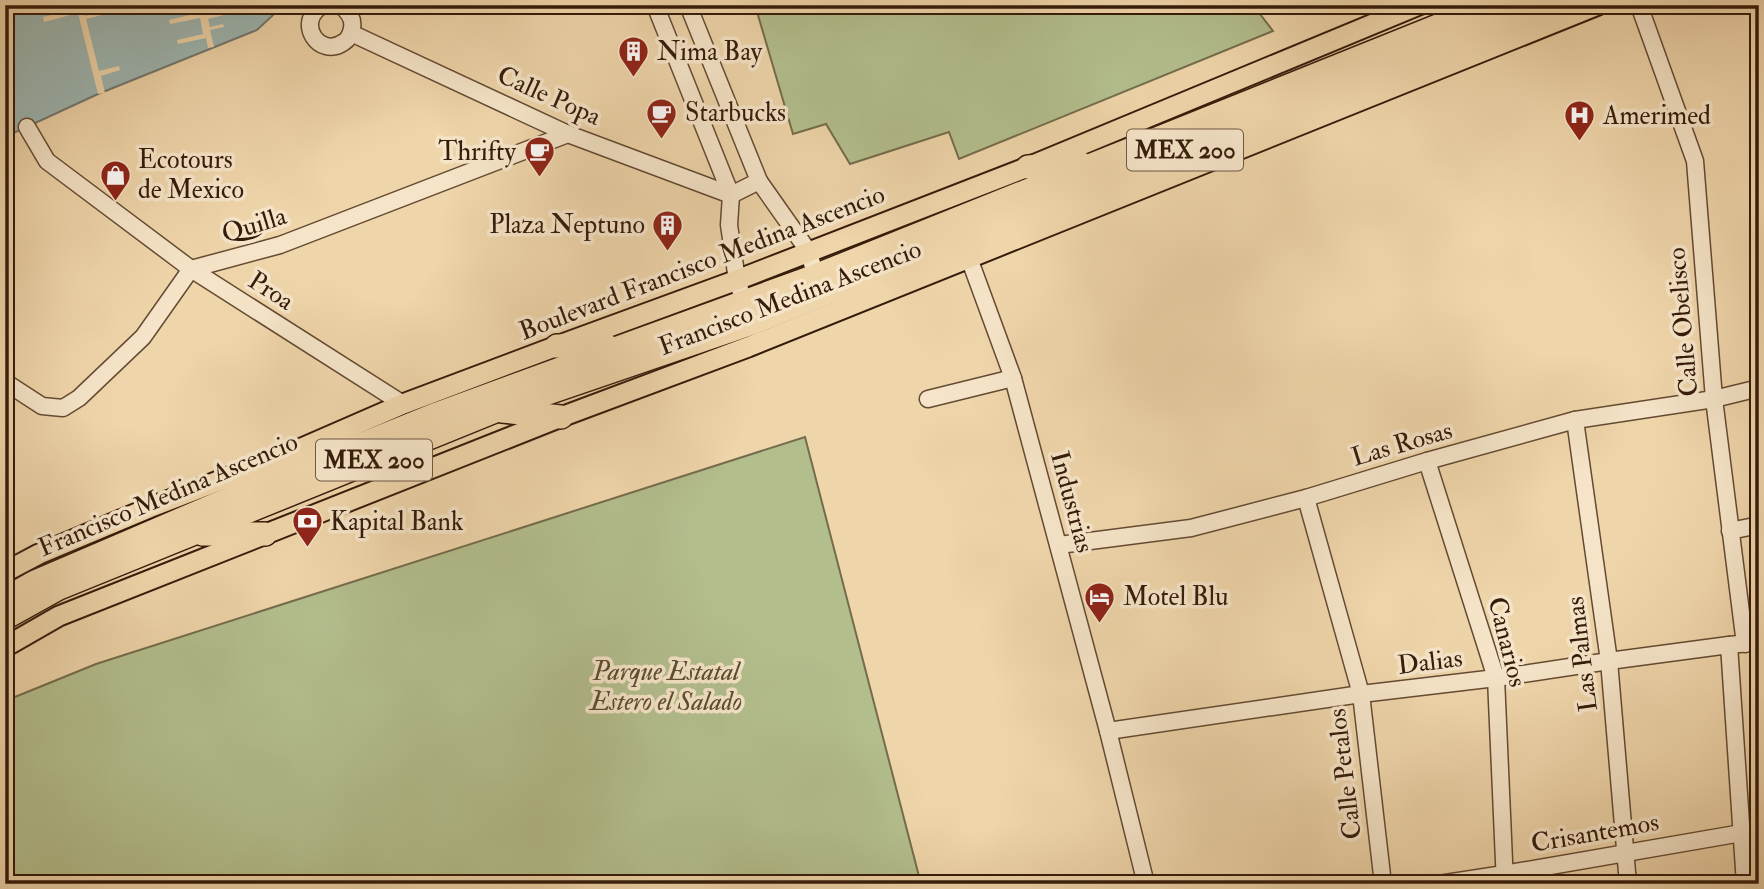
<svg xmlns="http://www.w3.org/2000/svg" width="1764" height="889" font-family="'IM FELL Double Pica',serif">
<rect width="100%" height="100%" fill="#efd5aa"/>
<filter id="stains"><feTurbulence type="fractalNoise" baseFrequency=".00286" numOctaves="4"/><feColorMatrix values="0 0 0 0 .2 0 0 0 0 .09 0 0 0 0 .02 0 0 0 .5 -.17"/></filter>
<radialGradient id="worn" r=".72"><stop offset=".6" stop-color="#630" stop-opacity="0"/><stop offset="1" stop-color="#630" stop-opacity=".3"/></radialGradient>
<!-- green -->
<g fill="#b3be8d" stroke="#746c4c" stroke-width="2">
<path d="M755,5H1253L1273,31L959,159L949,132L850,164L826,124L793,134Z"/>
<path d="M805,437L921,884H5V701L96,664Z"/>
</g>
<!-- water -->
<path fill="#9db6b2" stroke="#73786f" stroke-width="2" d="M5,5H280L273,15L257,30L98,94L5,137Z"/>
<!-- pier -->
<g fill="#efd5aa">
<path d="M76,5H82L85,16L113,9L114,12L86,19L99,71L119,66L120,70L101,76L105,93L98,94L78,13L44,22L43,17L76,9Z"/>
<path d="M197,5H204L206,15L223,11L224,15L208,19L210,27L223,24L224,27L210,30L214,47L208,48L206,38L178,44L177,40L203,34L200,18L170,24L169,20L198,13Z"/>
</g>
<g fill="none" stroke-linecap="round" stroke-linejoin="round">
<defs>
<g id="minor">
<path d="M323,5C294,21 319,60 344,42C349,39 351,34 352,28C354,18 348,11 340,5"/>
<path d="M655,5L731,195L729,225L737,280L747,311"/>
<path d="M688,5L759,181L809,252L818,286"/>
<path d="M1639,5L1695,161L1714,399L1745,644"/>
<path d="M351,33L568,134L731,195L759,181"/>
<path d="M27,127L47,161L191,269L403,404"/>
<path d="M969,258L1013,378L1108,731L1146,884"/>
<path d="M5,382L42,406L63,408L79,398L143,337L191,269L280,245L568,134"/>
<path d="M928,399L1013,378"/>
<path d="M1575,420L1609,661L1628,884"/>
<path d="M1427,461L1496,678L1505,884"/>
<path d="M1306,498L1361,694L1383,884"/>
<path d="M1730,531L1759,525"/>
<path d="M1059,545L1191,528L1306,498L1427,461L1575,420L1714,399L1759,388"/>
<path d="M1729,645L1745,884"/>
<path d="M1108,731L1361,694L1496,678L1609,661L1729,645L1759,642"/>
<path d="M1439,884L1504,874L1759,830"/>
</g>
<g id="major">
<path d="M5,572L39,554L149,508L295,451L403,404L557,346L737,280L1028,167L1419,5"/>
<path d="M5,647L59,616L561,417L748,347L1598,5"/>
</g>
<g id="highway">
<path d="M1028,167L1080,163"/>
<path d="M557,346H607"/>
<path d="M502,411L561,417"/>
<path d="M264,479L295,451"/>
<path d="M203,534H265"/>
<path d="M5,599L35,582L252,489L437,414L815,276L1490,5"/>
<path d="M5,618L59,588L495,411L752,323L1550,5"/>
</g>
</defs>
<!-- minor casing -->
<use href="#minor" stroke="#644a32" stroke-width="19"/>
<!-- major casing -->
<use href="#major" stroke="#351b0a" stroke-width="23"/>
<!-- highway casing -->
<use href="#highway" stroke="#351b0a" stroke-width="26"/>
<!-- minor -->
<use href="#minor" stroke="#f5e4c8" stroke-width="16"/>
<!-- major -->
<use href="#major" stroke="#efd5aa" stroke-width="19"/>
<!-- highway -->
<use href="#highway" stroke="#efd5aa" stroke-width="23"/>
</g>
<!-- icons -->
<defs>
<symbol id="building-pin" viewBox="-11 -11 22 30"><path d="M0 17L-7.5 6A9.5 9.5 0 1 1 7.5 6Z" fill="#8f2418" stroke="#f5e4c8"/><path d="M-4-6H4V6H1V3H-1V6H-4ZM-2.5-4.3h1.7v1.8h-1.7ZM.8-4.3h1.7v1.8H.8ZM-2.5-1h1.7V.8h-1.7ZM.8-1h1.7V.8H.8Z" fill="#fff"/></symbol>
<symbol id="cafe-pin" viewBox="-11 -11 22 30"><path d="M0 17L-7.5 6A9.5 9.5 0 1 1 7.5 6Z" fill="#8f2418" stroke="#f5e4c8"/><path d="M-5.5-4.5H6V0H3Q3 3.5 0 3.5H-2.5Q-5.5 3.5-5.5 0ZM3-3.2v2h1.7v-2ZM-6 4.5H4V6H-6Z" fill="#fff"/></symbol>
<symbol id="hospital-pin" viewBox="-11 -11 22 30"><path d="M0 17L-7.5 6A9.5 9.5 0 1 1 7.5 6Z" fill="#8f2418" stroke="#f5e4c8"/><path d="M-5-5h3v3.5h4V-5h3V5h-3V1.5h-4V5h-3Z" fill="#fff"/></symbol>
<symbol id="shop-pin" viewBox="-11 -11 22 30"><path d="M0 17L-7.5 6A9.5 9.5 0 1 1 7.5 6Z" fill="#8f2418" stroke="#f5e4c8"/><path d="M-5-2.5h2.3a2.7 3.5 0 0 1 5.4 0H5L5.5 6h-11ZM-1.5-2.5h3a1.5 2.3 0 0 0-3 0Z" fill="#fff"/></symbol>
<symbol id="bank-pin" viewBox="-11 -11 22 30"><path d="M0 17L-7.5 6A9.5 9.5 0 1 1 7.5 6Z" fill="#8f2418" stroke="#f5e4c8"/><path d="M-6-4H6V4H-6ZM0-2.3a2.3 2.3 0 1 0 0 4.6a2.3 2.3 0 1 0 0-4.6Z" fill="#fff"/></symbol>
<symbol id="hotel-pin" viewBox="-11 -11 22 30"><path d="M0 17L-7.5 6A9.5 9.5 0 1 1 7.5 6Z" fill="#8f2418" stroke="#f5e4c8"/><path d="M-6-4.5h1.5V1H6V5H4.5V3h-9V5H-6ZM-4 0a1.8 1.8 0 1 1 3.6 0ZM.5 0V-2.5h3Q6-2.5 6 0Z" fill="#fff"/></symbol>
</defs>
<g fill-rule="evenodd">
<use href="#building-pin" x="616" y="34" width="35" height="47"/>
<use href="#cafe-pin" x="644" y="96" width="35" height="47"/>
<use href="#hospital-pin" x="1562" y="98" width="35" height="47"/>
<use href="#cafe-pin" x="522" y="134" width="35" height="47"/>
<use href="#shop-pin" x="98" y="158" width="35" height="47"/>
<use href="#building-pin" x="650" y="208" width="35" height="47"/>
<use href="#bank-pin" x="290" y="504" width="35" height="47"/>
<use href="#hotel-pin" x="1082" y="580" width="35" height="47"/>
</g>
<g text-anchor="middle" dominant-baseline="central" stroke-width="7" stroke-linejoin="round" paint-order="stroke">
<!-- shield labels -->
<g fill="#f5e4c8" stroke="#6f5743" stroke-width="2">
<rect x="1127" y="129.5" width="116" height="41" rx="5"/>
<rect x="316" y="439.5" width="116" height="41" rx="5"/>
</g>
<g font-size="24" font-weight="bold" fill="#351b0a">
<text x="1185" y="150">MEX 200</text>
<text x="374" y="460">MEX 200</text>
</g>
<!-- poi labels -->
<g font-size="26" fill="#351b0a" stroke="#f5e4c8" text-anchor="start">
<text x="657" y="52">Nima Bay</text>
<text x="685" y="113">Starbucks</text>
<text x="1603" y="116">Amerimed</text>
<text x="516" y="152" text-anchor="end">Thrifty</text>
<text x="138" y="160">Ecotours<tspan x="138" dy="30">de Mexico</tspan></text>
<text x="645" y="225" text-anchor="end">Plaza Neptuno</text>
<text x="330" y="522">Kapital Bank</text>
<text x="1123" y="597">Motel Blu</text>
</g>
<!-- street labels -->
<g font-size="26" fill="#351b0a" stroke="#f5e4c8">
<text transform="translate(549 96) rotate(24)">Calle Popa</text>
<text transform="translate(254 225) rotate(-17)">Quilla</text>
<text transform="translate(702 263) rotate(-21)">Boulevard Francisco Medina Ascencio</text>
<text transform="translate(271 291) rotate(33)">Proa</text>
<text transform="translate(790 298) rotate(-21)">Francisco Medina Ascencio</text>
<text transform="translate(1683 322) rotate(-95)">Calle Obelisco</text>
<text transform="translate(1402 444) rotate(-16)">Las Rosas</text>
<text transform="translate(168 495) rotate(-23)">Francisco Medina Ascencio</text>
<text transform="translate(1072 502) rotate(75)">Industrias</text>
<text transform="translate(1507 642) rotate(76)">Canarios</text>
<text transform="translate(1582 654) rotate(-97)">Las Palmas</text>
<text transform="translate(1430 662) rotate(-7)">Dalias</text>
<text transform="translate(1345 774) rotate(-97)">Calle Petalos</text>
<text transform="translate(1595 833) rotate(-10)">Crisantemos</text>
</g>
<!-- park labels -->
<g font-size="26" font-style="italic" fill="#5b4c31" stroke="#f5e4c8">
<text x="666" y="672">Parque Estatal<tspan x="666" dy="30">Estero el Salado</tspan></text>
</g>
</g>
<!-- margin -->
<rect width="1764" height="889" fill="none" stroke="#efd5aa" stroke-width="28"/>
<rect x="7" y="7" width="1750" height="875" fill="none" stroke="#351b0a" stroke-width="3.5"/>
<rect x="14" y="14" width="1736" height="861" fill="none" stroke="#351b0a" stroke-width="2"/>
<rect width="100%" height="100%" filter="url(#stains)"/>
<rect width="100%" height="100%" fill="url(#worn)"/>
</svg>
